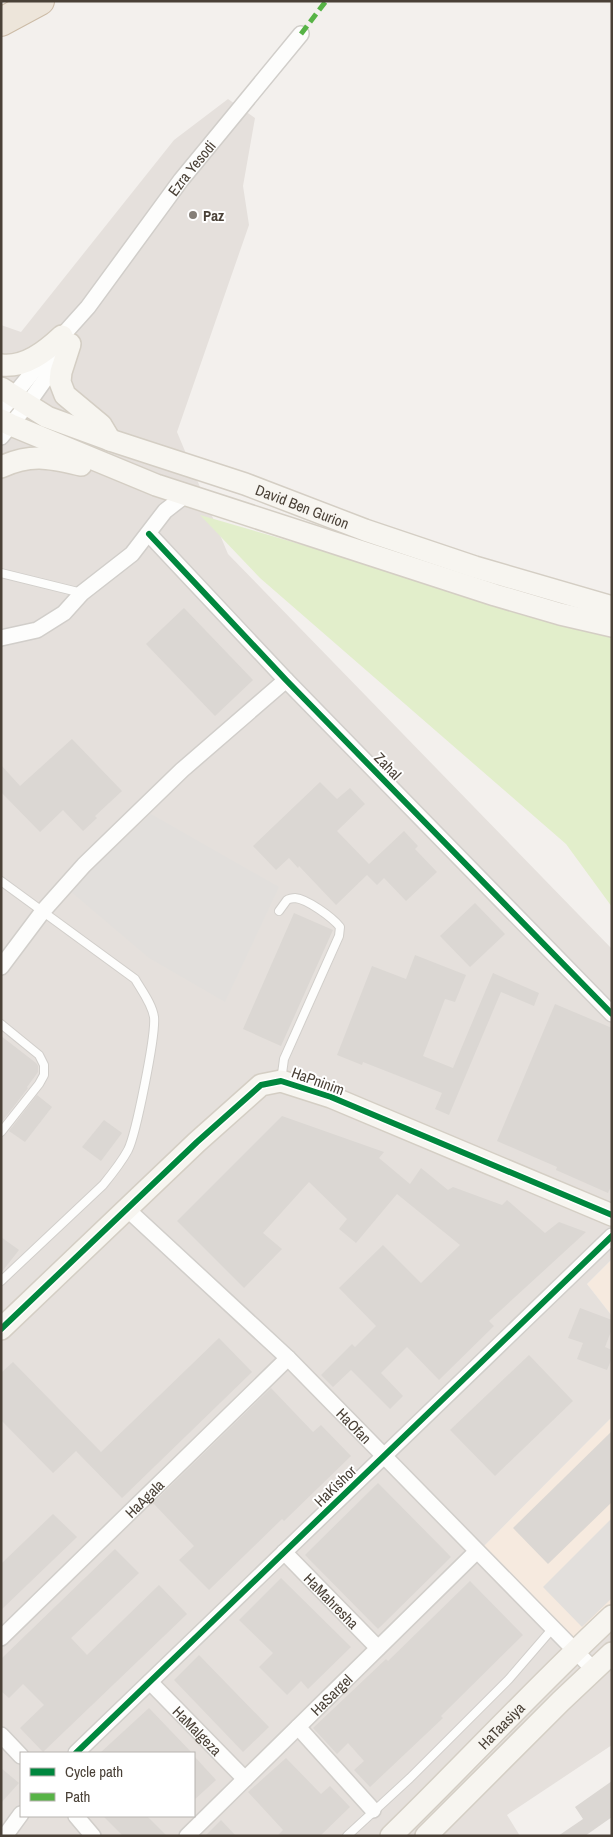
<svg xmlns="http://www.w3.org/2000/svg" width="613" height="1837" font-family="'Archivo Narrow',sans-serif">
<rect width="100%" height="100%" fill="#f3f0ed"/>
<!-- commercial -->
<g fill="#f6eadf">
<path d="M612,1259V1316L587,1284Z"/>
<path d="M612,1417V1606L577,1641L484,1546Z"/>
</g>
<!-- industrial -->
<path fill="#e5e0dc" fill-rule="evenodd" d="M228,99L255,118L243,186L249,225L177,432L228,554L612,949V1259L587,1284L612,1316V1417L484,1546L576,1641L612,1606V1745L507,1815L520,1836H1V325L21,332L174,140ZM21,1753H194V1816H21Z"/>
<!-- green -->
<path fill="#e2eecb" d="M200,515L612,635V907L566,844L260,578Z"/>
<!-- parking -->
<g fill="#e2dfdc">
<path d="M151,814L279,887L225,1002L149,958L69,890Z"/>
<path d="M612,1518V1598L582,1627L543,1587Z"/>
</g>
<!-- building -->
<g fill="#dbd7d3">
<path d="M184,608L253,680L215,716L146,644Z"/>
<path d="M72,739L122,791L95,816L97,818L83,831L63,810L40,832L1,792V765L20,786Z"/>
<path d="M320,782L337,799L350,788L365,804L337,831L369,864L404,831L418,846L415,849L437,872L406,901L384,878L377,885L367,875L336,905L299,866L298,868L289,858L276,870L253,846Z"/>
<path d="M475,903L505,934L470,967L440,936Z"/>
<path d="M294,913L333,930L281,1046L243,1029Z"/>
<path d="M415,955L466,975L455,1002L445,999L423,1056L453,1068L493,973L539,993L534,1006L501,992L449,1115L435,1109L442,1093L363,1062L362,1065L337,1055L372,966L406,979Z"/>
<path d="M555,1004L612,1028V1185L608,1193L556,1170L557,1167L497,1141Z"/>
<path d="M1,1036L36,1063L38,1066V1072L27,1087L28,1088L1,1123Z"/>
<path d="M37,1095L52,1107L25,1142L9,1131Z"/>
<path d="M282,1116L384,1152L379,1158L410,1184L421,1168L448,1190L453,1187L502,1205L507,1200L545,1233L559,1222L586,1232L489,1321L494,1326L439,1380L407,1347L381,1373L403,1396L390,1409L351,1370L333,1387L321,1375L352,1344L355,1347L376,1326L339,1288L383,1245L421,1283L460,1245L397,1194L356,1243L339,1229L347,1219L309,1182L263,1233L282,1249L244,1288L177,1221Z"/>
<path d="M104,1120L122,1133L101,1161L82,1147Z"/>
<path d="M1,1237L19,1250L1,1273Z"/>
<path d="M580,1308L612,1320V1329L605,1347L612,1350V1358L607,1370L577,1359L583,1343L568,1338Z"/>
<path d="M219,1338L252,1372L122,1498L76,1451L53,1473L1,1420V1373L13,1362L101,1452Z"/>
<path d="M529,1355L573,1401L495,1476L450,1430Z"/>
<path d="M271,1388L313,1432L321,1425L351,1456L284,1521L282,1519L209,1590L179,1560L194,1546L153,1503Z"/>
<path d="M612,1431V1502L548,1564L513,1528Z"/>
<path d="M378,1483L451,1557L378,1629L305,1555Z"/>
<path d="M53,1514L77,1537L1,1610V1564Z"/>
<path d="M115,1549L139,1573L71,1638L87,1655L159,1585L187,1614L43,1752L20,1728L44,1705L23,1684L9,1698L1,1691V1659Z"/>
<path d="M281,1578L351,1647L308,1689L301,1681L287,1695L259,1667L273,1653L239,1620Z"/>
<path d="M470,1581L523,1635L441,1716L443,1718L370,1787L354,1770L364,1761L348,1743L337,1754L313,1728L386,1659L388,1661Z"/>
<path d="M199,1655L269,1727L243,1752L174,1680Z"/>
<path d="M149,1708L192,1753H100Z"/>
<path d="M194,1756L216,1780L194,1800Z"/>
<path d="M286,1758L321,1794L330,1786L350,1807L320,1836H277L283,1830L248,1792Z"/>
<path d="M1,1768L19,1783L1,1803Z"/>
<path d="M612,1781V1817L585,1836H558L583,1819L575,1807Z"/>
<path d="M103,1816H147L167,1836H123Z"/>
<path d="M221,1820L236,1836H205Z"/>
</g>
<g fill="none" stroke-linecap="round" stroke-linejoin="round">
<defs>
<g id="lane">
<path d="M1,573L82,593"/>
<path d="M1,881L135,979C142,991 152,1004 154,1017C156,1035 136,1134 128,1150C121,1163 112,1174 103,1185L1,1281"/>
<path d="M279,911L287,900C288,899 293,898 295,898C307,899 332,917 340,927L339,936L284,1059L281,1081"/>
<path d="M1,1024L39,1055L44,1065V1075L39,1084L1,1132"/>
<path d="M347,1836L410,1778L509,1679L553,1628"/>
</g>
<g id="street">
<path id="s1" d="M1,411L62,336L88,307L181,180L301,34"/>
<path d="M1,437L27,405L61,357"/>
<path d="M149,534L286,680L612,1014"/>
<path d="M1,638L37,630L64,613L82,593L132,554L165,511L183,497L193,499"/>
<path d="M1,967L43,911L84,865L182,770L286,680"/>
<path id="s2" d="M127,1209L288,1358L594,1670"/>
<path id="s3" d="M284,1552L378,1648"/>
<path id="s4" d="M1,1638L288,1358"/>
<path id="s5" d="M150,1682L245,1779"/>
<path d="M298,1727L373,1810"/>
<path d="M1,1735L21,1756"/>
<path d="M76,1753L612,1236"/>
<path d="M76,1816L93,1836"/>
<path d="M5,1836L21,1814"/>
<path id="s6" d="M187,1836L476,1552"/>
</g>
<g id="secondary">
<path d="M70,344L61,372L60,382L65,395L101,425L110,440"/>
<path d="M1,365C25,368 46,351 62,336"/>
<path id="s7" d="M1,388L47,417L110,440L245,484L365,530L475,567L612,607"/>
<path d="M1,420L11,425L156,485L495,595L560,614L612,626"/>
<path d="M1,467C32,453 50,458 81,465"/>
<path d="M1,1329L197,1142L261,1085L281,1081L331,1097L612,1215"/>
<path id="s8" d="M391,1836C466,1763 536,1687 612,1616"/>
<path d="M426,1836L561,1701L612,1653"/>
</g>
<path id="highway" d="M1,22L40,1"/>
</defs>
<!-- lane casing -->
<use href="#lane" stroke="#d1ceca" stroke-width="10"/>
<!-- street casing -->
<use href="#street" stroke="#d1ceca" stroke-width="18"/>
<!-- secondary casing -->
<use href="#secondary" stroke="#d4cec4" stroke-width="24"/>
<!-- highway casing -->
<use href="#highway" stroke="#ccbba6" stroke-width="30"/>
<!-- lane -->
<use href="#lane" stroke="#fdfdfc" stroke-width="8"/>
<!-- street -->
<use href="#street" stroke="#fdfdfc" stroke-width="15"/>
<!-- secondary -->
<use href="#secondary" stroke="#f7f5f0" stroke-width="21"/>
<!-- highway -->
<use href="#highway" stroke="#ede5da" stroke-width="28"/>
<!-- quiet -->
<path stroke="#57b346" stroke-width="5" stroke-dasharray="10 5" stroke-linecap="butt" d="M301,34L326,1"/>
<defs>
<g id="cycleway">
<path d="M149,534L286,680L612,1014"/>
<path d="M1,1329L197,1142L261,1085L281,1081L331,1097L612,1215"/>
<path d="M76,1753L612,1236"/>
</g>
</defs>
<!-- cycleway casing -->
<use href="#cycleway" stroke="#fff" stroke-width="9"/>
<!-- cycleway -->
<use href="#cycleway" stroke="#00873e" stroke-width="6"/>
</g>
<!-- markers -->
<circle fill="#857e77" stroke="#fff" stroke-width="2" cx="193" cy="215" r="5"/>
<g text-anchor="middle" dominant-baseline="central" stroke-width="4" stroke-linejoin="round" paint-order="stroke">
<!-- street labels -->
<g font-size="15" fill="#4a4137" stroke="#fff">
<text stroke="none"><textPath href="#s1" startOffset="309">Ezra Yesodi</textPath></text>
<text stroke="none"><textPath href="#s7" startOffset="325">David Ben Gurion</textPath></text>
<text transform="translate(388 766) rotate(46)">Zahal</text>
<text transform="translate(318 1081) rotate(20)">HaPninim</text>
<text stroke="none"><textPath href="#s2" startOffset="314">HaOfan</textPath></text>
<text transform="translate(335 1486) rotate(-44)">HaKishor</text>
<text stroke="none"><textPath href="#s4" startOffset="200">HaAgala</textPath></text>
<text stroke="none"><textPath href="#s3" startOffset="68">HaMahresha</textPath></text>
<text stroke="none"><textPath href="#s6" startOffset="202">HaSargel</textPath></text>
<text stroke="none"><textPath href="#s8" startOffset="156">HaTaasiya</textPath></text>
<text stroke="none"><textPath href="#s5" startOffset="68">HaMalgeza</textPath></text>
</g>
<!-- poi labels -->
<g font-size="15" font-weight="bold" fill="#4a4137" stroke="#fff" text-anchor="start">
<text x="203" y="215">Paz</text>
</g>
</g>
<!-- border -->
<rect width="613" height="1837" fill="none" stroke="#4a4137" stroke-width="5"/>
<!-- legend -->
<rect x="20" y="1752" width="175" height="65" fill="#ffffff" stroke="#b7b3af"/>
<rect x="30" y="1768" width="25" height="8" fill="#00873e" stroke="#b7b3af"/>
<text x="65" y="1777" font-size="15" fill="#4a4137">Cycle path</text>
<rect x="30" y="1793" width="25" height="8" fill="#57b346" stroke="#b7b3af"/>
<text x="65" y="1802" font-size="15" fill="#4a4137">Path</text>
</svg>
